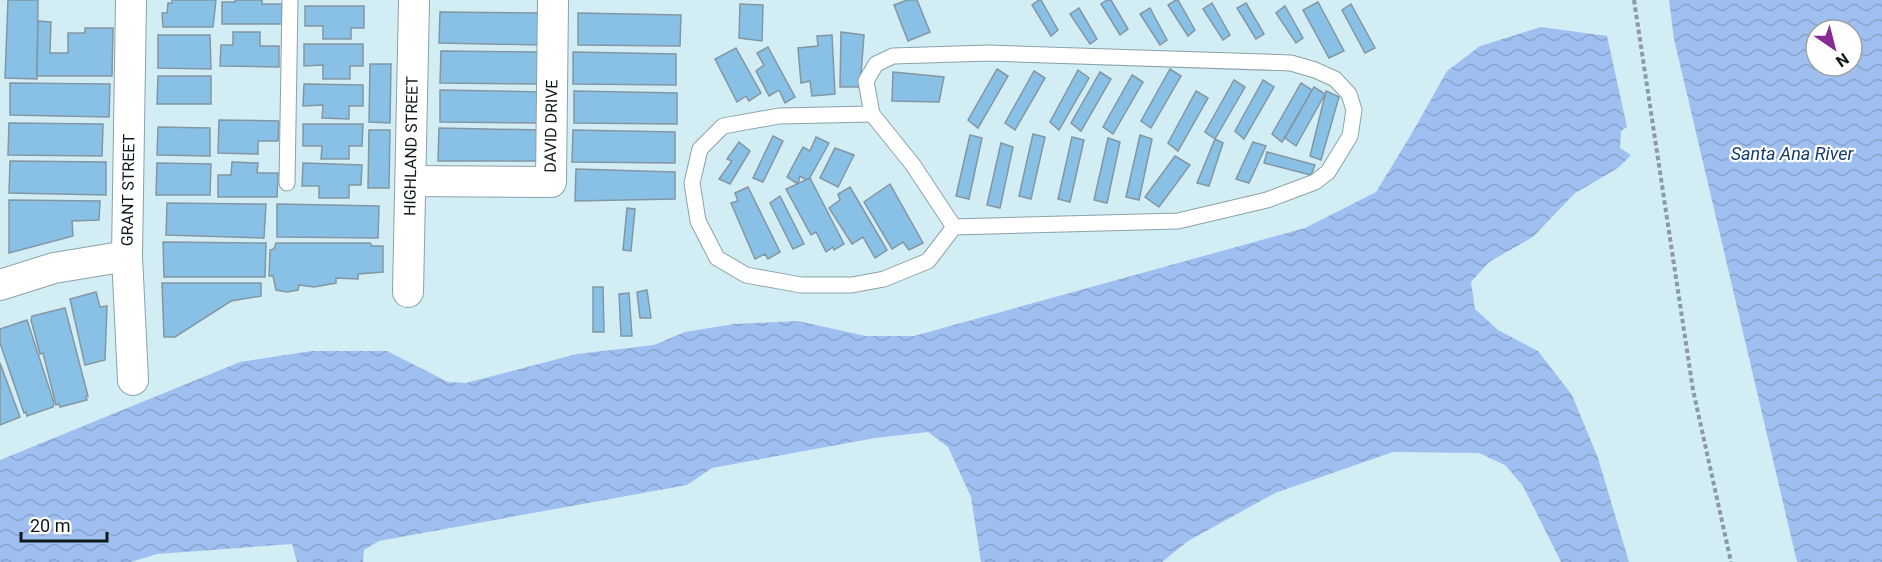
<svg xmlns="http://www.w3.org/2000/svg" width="1882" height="562" font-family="Roboto,sans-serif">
<defs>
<pattern id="water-waves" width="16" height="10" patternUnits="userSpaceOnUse" patternTransform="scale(1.5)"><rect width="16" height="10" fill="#9fbff0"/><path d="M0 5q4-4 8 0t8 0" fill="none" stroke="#88a3cd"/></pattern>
</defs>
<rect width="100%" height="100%" fill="#d3edf4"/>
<!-- water -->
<g fill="url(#water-waves)" fill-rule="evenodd">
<path d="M1669,0H1882V562H1797L1674,39ZM1816,30H1852V66H1816Z"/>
<path d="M1541,27L1607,36L1627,127L1621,131L1620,148L1631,155L1618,168L1575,193L1533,237L1489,262L1471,282L1475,309L1498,330L1538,351L1572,395L1598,458L1629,562H1561L1523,486L1505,465L1479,453L1393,452L1275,493L1188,541L1162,562H981L971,497L948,447L928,432L875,438L712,468L687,485L379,541L364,550L363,562H297L292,544L157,554L131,562H0V460L240,362L312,351H387L448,382L466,383L577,354L654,345L685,332L734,324L798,321L866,336H914L1305,228L1376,192L1412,133L1447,71L1480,46Z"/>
</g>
<!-- building -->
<g fill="#88c1e5" stroke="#8396a3" stroke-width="1.5">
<path d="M8,0H38L37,79L5,78Z"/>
<path d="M172,0H216L213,27H163L162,13H167L168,3H172Z"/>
<path d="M235,0H262V4H282V24H222V2H235Z"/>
<path d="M907,0H917L930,32L908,41L894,5Z"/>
<path d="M1039,0H1041L1058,30L1051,36L1032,5Z"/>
<path d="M1107,0H1111L1128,29L1120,35L1101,4Z"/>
<path d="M1176,0H1178L1195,30L1188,36L1168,5Z"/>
<path d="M1318,2L1344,51L1329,58L1303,10Z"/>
<path d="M1212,3L1230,35L1223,40L1203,9Z"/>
<path d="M1246,3L1264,34L1256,39L1237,8Z"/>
<path d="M740,4L763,5L762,41L739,38Z"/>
<path d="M1351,4L1375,48L1365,53L1342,10Z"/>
<path d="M305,6H364V28H351V39H323V26H305Z"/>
<path d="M1285,6L1303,38L1296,43L1276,13Z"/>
<path d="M1079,8L1097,39L1090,44L1070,14Z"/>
<path d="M1150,8L1167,40L1160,45L1140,14Z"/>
<path d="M440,12L542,13V45L439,43Z"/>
<path d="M578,13L681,15L680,46L578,45Z"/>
<path d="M38,21L51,22L50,53H68V33H85V28H113L112,76H37Z"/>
<path d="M233,32H260V46H279V67L220,66L221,45H233Z"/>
<path d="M841,32L864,35L860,87H840Z"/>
<path d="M158,35H210L211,69L158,68Z"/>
<path d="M832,35L835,94L812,96L810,81L801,83L798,48L818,46L817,36Z"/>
<path d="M304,44H363V66H350V79H323V65L304,66Z"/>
<path d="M768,47L795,97L785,103L779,90L769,96L756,71L764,65L757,53Z"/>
<path d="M736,48L761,93L749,101L746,96L737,102L715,59Z"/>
<path d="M441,51L543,52V84L440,83Z"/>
<path d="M573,52L676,54V85L573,84Z"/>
<path d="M370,64H391L390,123L369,122Z"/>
<path d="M997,69L1008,76L978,128L968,120Z"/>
<path d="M1170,69L1181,76L1151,128L1141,121Z"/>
<path d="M1078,70L1089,78L1059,130L1050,122Z"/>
<path d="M1034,71L1045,78L1015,130L1005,123Z"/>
<path d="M893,72L944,77L939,102L892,101Z"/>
<path d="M1100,72L1111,79L1081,131L1071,123Z"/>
<path d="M1132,75L1143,82L1113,134L1103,127Z"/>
<path d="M158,76H211V104H157Z"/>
<path d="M1234,80L1245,87L1215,139L1205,132Z"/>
<path d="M1263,80L1274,87L1244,139L1235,131Z"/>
<path d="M10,83L110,84L109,117L10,115Z"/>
<path d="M1301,83L1312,90L1282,142L1272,134Z"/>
<path d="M304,84L363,85V106H349V119L322,118L323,105L303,106Z"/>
<path d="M1314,87L1325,94L1296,146L1285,138Z"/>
<path d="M440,90L543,92L542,123L440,122Z"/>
<path d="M574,91L677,93V124L574,123Z"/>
<path d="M1196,91L1208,98L1178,151L1168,143Z"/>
<path d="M1326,91L1339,97L1321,160L1310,156Z"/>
<path d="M219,120L279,121L278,141H258V154L218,153Z"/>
<path d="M9,123L103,124L102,156L8,155Z"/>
<path d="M303,124H363L362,146H349V159H321L322,146H303Z"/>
<path d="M158,127L210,128V156L157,155Z"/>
<path d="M439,128L541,130V161H438Z"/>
<path d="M369,130H390L389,188H368Z"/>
<path d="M573,130L675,132V163L572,162Z"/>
<path d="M1033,134L1045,137L1031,199L1019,196Z"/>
<path d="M970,135L982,138L969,199L956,196Z"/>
<path d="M1140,135L1152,139L1139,200L1126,197Z"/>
<path d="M773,136L783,141L763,182L753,178Z"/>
<path d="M816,137L829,143L808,181L800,176L798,184L787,177L803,147L810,151Z"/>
<path d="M1072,137L1084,140L1070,202L1058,199Z"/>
<path d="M1108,138L1120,142L1107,203L1094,200Z"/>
<path d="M1215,139L1223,143L1209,186L1197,183Z"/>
<path d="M739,142L750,151L730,184L719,179L732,161L727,159Z"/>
<path d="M1253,142L1266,146L1249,183L1236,179Z"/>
<path d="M1001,143L1013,147L1000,208L987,205Z"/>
<path d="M835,148L854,155L838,187L820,178Z"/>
<path d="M1267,152L1315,165L1311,175L1264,163Z"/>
<path d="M1175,156L1190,165L1159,207L1145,197Z"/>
<path d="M10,161L106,162V195L9,193Z"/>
<path d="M232,162L258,163L257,173H278L277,197H218V175H231Z"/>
<path d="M157,163L211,164L210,195H156Z"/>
<path d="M303,163L362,165L361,185H349V198H319V186H302Z"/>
<path d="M576,169L675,172V199L575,201Z"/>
<path d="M810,178L844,244L834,250L833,247L826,252L816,232L811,235L786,189Z"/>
<path d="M890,184L923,243L909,250L903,242L892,249L864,202Z"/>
<path d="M748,187L780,252L768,259L765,254L755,259L731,203L738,201L735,193Z"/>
<path d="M850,187L887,250L875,258L863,237L852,244L829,208L840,200L838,194Z"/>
<path d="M780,196L804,244L793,249L770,203Z"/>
<path d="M9,200L100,201L99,220L72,221L73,236L9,253Z"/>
<path d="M167,203L266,204L264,238L166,235Z"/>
<path d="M277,204L379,206L378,238L277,237Z"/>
<path d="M627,208L635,209L631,251L623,250Z"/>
<path d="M163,242L266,243L265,277H164Z"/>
<path d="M276,243H370L372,246H383V272L358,274V279L336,278V283L314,287L299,285L298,290L287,292L276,290L273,276H269L270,250L274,249Z"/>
<path d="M162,283H261V296L231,301L175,337H164Z"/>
<path d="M593,287H603L604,332H593Z"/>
<path d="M647,290L651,318H640L637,292Z"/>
<path d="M96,292L100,307L107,306L105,360L85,365L70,299Z"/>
<path d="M629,293L632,336H621L619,294Z"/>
<path d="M65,308L88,396H86L87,400L60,407L59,404L56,405L43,353L40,354L31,320L32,316Z"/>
<path d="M27,320L54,403L53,407L27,416L26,412L24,413L0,343V329Z"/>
<path d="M0,363L20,417L0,425Z"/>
</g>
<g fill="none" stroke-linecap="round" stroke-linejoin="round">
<defs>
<g id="lane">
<path d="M989,53L1291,63L1315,70L1335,79L1349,94L1354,110L1350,136L1328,172L1315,182L1267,200L1178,221L954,227L913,165L872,114L866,81L876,64L893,56Z"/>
<path d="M872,114L779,116L723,126L700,149L692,183L698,221L717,258L746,275L801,285H852L884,279L928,261L954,227"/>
<path d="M287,183L290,0"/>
</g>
<g id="street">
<path d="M131,0L127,256L133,380"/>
<path d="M411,181L551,182L553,2"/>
<path d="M0,285L54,268L127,256"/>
<path d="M408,292L414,0"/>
</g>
</defs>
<!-- lane casing -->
<use href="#lane" stroke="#8aa2a9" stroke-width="17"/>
<!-- street casing -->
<use href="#street" stroke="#8aa2a9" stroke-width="32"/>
<!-- path -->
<path stroke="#889ca1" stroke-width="4" stroke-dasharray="4.5 3" stroke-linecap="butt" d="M1634,0L1693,390L1731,562"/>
<!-- lane -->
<use href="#lane" stroke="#fff" stroke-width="15"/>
<!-- street -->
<use href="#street" stroke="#fff" stroke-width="30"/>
</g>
<g text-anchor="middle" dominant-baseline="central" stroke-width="4.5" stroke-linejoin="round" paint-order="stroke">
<!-- street labels -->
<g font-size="16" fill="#0f181b" stroke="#fff">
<text transform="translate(551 126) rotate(-89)">DAVID DRIVE</text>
<text transform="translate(411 146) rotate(-89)">HIGHLAND STREET</text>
<text transform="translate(128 190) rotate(-89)">GRANT STREET</text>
</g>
<!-- water labels -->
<g font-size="18" font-style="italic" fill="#133b74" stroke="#fff">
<text x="1792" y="153">Santa Ana River</text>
</g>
</g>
<!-- north arrow -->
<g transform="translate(1834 48) rotate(145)"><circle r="28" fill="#ffffff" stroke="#9fa3a4" stroke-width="1.5"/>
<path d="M0-4.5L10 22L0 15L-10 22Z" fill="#882b95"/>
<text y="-9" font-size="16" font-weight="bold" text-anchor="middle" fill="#0f181b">N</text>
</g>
<!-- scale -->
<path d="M21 532v9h86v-9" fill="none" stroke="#0f181b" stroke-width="3"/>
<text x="30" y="532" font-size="18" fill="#0f181b" stroke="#ffffff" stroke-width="4.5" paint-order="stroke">20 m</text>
</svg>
